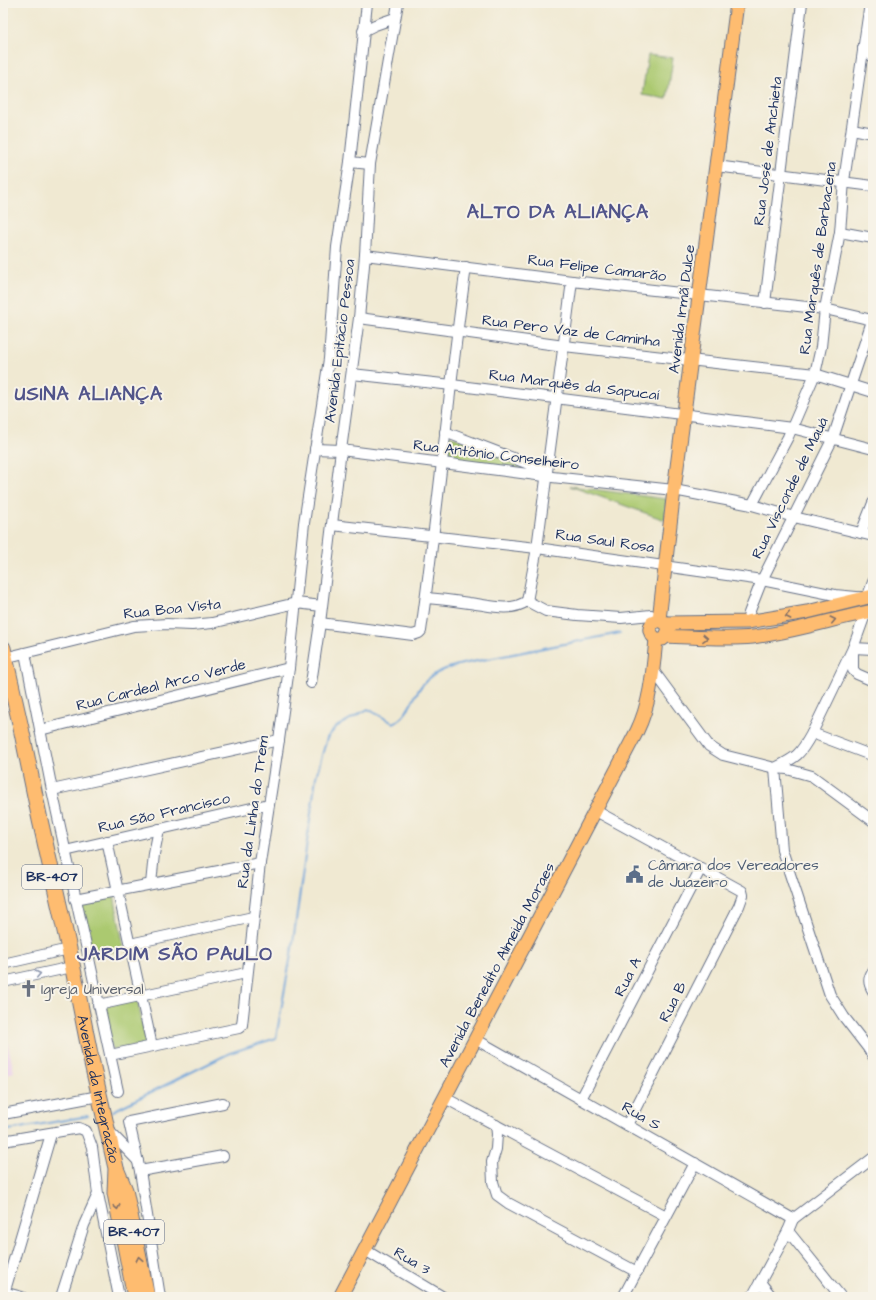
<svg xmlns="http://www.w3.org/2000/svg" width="876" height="1300" font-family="'Architects Daughter',sans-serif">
<rect width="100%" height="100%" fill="#f7f3e8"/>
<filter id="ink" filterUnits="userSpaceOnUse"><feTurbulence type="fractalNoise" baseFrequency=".025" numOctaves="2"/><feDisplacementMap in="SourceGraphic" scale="8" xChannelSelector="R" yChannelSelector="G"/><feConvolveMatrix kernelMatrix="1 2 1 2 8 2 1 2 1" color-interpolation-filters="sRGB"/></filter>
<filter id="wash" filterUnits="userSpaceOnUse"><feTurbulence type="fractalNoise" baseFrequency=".012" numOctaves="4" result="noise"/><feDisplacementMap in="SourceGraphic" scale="16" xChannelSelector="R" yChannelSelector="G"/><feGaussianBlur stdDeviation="0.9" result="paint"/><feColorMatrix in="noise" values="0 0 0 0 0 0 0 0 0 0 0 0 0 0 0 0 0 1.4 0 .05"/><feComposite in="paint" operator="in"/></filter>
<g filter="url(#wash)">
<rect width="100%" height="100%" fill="#f0e9d2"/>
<!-- built -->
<path fill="#ecd1eb" d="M3,1022L14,1072L3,1075Z"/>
<!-- green -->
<g fill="#abc970" stroke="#637c67">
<path d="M648,55L673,58L667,99L642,95Z"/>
<path d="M448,435L543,472L445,460Z"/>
<path d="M570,486L666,499L665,520Z"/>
<path d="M114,894L124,949L91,956L79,901Z"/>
<path d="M137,999L147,1044L112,1050L102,1006Z"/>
</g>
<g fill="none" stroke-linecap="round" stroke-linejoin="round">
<!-- stream -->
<g stroke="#6ca2d9" stroke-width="2">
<path d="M113,1111L230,1053L276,1038L292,949L316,777L320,762L327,738L336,727L368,709L393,723C409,717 413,695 423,684C434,672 447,668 462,664L620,633"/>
<path d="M3,1131L88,1116"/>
</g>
</g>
</g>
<g filter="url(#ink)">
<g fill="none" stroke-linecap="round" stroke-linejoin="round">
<defs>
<g id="minor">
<path d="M363,31L375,25L395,18"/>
<path d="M863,48L873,57"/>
<path d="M852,129L873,133"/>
<path d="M350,162L370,164"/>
<path d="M716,166L873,186"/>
<path d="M840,232L873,238"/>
<path d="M365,255L572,281L825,309L872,320"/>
<path d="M765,303L802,3"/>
<path d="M359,318L564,346L815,374L873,392"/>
<path d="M352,374L452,385L792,428L873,449"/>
<path d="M445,432L547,471"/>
<path d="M315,449L341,450L552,477L674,490L752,505L794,517L873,536"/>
<path d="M752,505L788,437L815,374L821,347L825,309L840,232L844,181L870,3"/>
<path d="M332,525L537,548L762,580L835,595L867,598L873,582"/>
<path d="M861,533L873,503"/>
<path d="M426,598C440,599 455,601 469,603C488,605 510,613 527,601L546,611L577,615L621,618L651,615"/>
<path d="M527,601L537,548L572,281"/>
<path d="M866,612L853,648V670L857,674L873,681"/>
<path d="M747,622L749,613L762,580L833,438L873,318"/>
<path d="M320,623L413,635L419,633L421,631C438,510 449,388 466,267"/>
<path d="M873,649L853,648L812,733L873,756"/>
<path d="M25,653L52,790L118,1091"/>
<path d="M4,658L134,626L167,624L192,625L212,623L296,603L322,606"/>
<path d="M653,670L709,746L723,755L775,768L782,850L830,995L844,1017L868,1048L873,1056"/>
<path d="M311,683L320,623L341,450L359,318L365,255L370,164L398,3"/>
<path d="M40,730L289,668"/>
<path d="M775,768L787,769L812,776L873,821"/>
<path d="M775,768C797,757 800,755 812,733"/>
<path d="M52,790L279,740"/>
<path d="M596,811L742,891L743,895L739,906L627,1125"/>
<path d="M107,841L152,1046"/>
<path d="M65,851L269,804"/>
<path d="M151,884L154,854L159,829"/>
<path d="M75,899L260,863"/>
<path d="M130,944L253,917"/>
<path d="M3,964L69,949"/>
<path d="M873,971C868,978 868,983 873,991"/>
<path d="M3,982L72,967"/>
<path d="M98,1005L246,973"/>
<path d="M475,1039L793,1219"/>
<path d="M110,1055L239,1028L242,1025L260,863L279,740L289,668L304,523L329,359L337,247L350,162L367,3"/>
<path d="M445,1098L666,1216"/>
<path d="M581,1099L701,868"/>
<path d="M3,1114L99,1096"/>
<path d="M496,1125L497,1134L496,1149L492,1162L493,1182L497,1195L508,1203L637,1272"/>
<path d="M109,1131L138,1161"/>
<path d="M3,1141L79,1128L86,1131L92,1147L98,1194L119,1297"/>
<path d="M140,1171L223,1156"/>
<path d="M793,1219L873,1158"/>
<path d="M788,1231L841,1297"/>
<path d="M365,1250L443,1297"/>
<path d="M760,1282L772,1297"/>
<path d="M3,1292L22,1297"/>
<path d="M3,1297L51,1134"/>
<path d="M61,1297L84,1225L98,1194"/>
<path d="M160,1297L140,1171L129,1122L223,1103"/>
<path d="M623,1297L695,1163"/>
<path d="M752,1297L788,1231L793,1219"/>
</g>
<g id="major">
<path d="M659,620L674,490L737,3"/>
<path d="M666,623L747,622L807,612L873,596"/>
<path d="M666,636L669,629L666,623L659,620L652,623C648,629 650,634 656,639H663L666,636C695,637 724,640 753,637C793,632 833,619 873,611"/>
<path d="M340,1297L637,731C651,702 653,670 656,639"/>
</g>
<g id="highway">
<path id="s1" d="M3,648L21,728L40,820L69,949L91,1059L116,1168L115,1193L135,1297"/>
<path d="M117,1171L125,1190L147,1297"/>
</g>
</defs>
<!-- minor casing -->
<use href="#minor" stroke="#667087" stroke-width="12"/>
<!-- major casing -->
<use href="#major" stroke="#667087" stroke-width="15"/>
<!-- highway casing -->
<use href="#highway" stroke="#667087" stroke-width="17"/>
<!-- minor -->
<use href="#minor" stroke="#fff" stroke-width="10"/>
<!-- major -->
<use href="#major" stroke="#febc70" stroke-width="13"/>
<!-- highway -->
<use href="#highway" stroke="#febc70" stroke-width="15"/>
</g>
<!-- one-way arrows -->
<defs><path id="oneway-chevron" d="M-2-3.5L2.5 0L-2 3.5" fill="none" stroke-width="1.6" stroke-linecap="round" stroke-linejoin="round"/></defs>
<g stroke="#816e66">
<use href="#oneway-chevron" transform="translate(788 616) rotate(169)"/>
<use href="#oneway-chevron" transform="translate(833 620) rotate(-13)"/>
<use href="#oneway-chevron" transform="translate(705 638) rotate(2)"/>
<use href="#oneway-chevron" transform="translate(117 1207) rotate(79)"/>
<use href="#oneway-chevron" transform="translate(139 1259) rotate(-101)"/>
</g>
<use stroke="#8d97ae" href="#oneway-chevron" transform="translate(38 974) rotate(-12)"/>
</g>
<!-- icons -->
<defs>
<symbol id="civic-bare" viewBox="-9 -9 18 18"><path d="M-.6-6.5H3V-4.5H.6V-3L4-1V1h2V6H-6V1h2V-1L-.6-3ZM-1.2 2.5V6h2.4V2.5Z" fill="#5c6f8a" stroke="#f7f3e8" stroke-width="2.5" paint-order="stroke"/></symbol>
<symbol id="church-bare" viewBox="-9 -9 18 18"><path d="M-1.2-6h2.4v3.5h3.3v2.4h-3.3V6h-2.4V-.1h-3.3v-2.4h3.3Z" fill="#6b7280" stroke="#f7f3e8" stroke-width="2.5" paint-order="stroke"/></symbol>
</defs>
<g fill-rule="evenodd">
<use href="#civic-bare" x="622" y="862" width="25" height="25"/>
<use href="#church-bare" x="16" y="976" width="25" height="25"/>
</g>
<g text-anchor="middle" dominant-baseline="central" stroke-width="4" stroke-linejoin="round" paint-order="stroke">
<!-- shield labels -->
<g fill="#f7f3e8" stroke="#5d6a87" stroke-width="1">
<rect x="22" y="865" width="60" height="24" rx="3"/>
<rect x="104" y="1220" width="60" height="24" rx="3"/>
</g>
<g font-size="14" font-weight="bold" fill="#1b2f5e">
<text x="52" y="877">BR-407</text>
<text x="134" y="1232">BR-407</text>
</g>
<!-- street labels -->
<g font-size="15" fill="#1b2f5e" stroke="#f7f3e8">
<text transform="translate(768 151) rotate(-83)">Rua José de Anchieta</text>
<text transform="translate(818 258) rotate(-82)">Rua Marquês de Barbacena</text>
<text transform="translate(597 268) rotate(7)">Rua Felipe Camarão</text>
<text transform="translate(682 309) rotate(-83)">Avenida Irmã Dulce</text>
<text transform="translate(571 331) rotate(7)">Rua Pero Vaz de Caminha</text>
<text transform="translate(340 341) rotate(-83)">Avenida Epitácio Pessoa</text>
<text transform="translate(574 385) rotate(7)">Rua Marquês da Sapucaí</text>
<text transform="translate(496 455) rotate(7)">Rua Antônio Conselheiro</text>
<text transform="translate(790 488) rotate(-64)">Rua Visconde de Mauá</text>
<text transform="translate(605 541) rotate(8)">Rua Saul Rosa</text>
<text transform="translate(172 609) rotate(-6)">Rua Boa Vista</text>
<text transform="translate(161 685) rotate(-14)">Rua Cardeal Arco Verde</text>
<text transform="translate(253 812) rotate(-82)">Rua da Linha do Trem</text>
<text transform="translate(164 813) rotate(-13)">Rua São Francisco</text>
<text transform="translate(497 965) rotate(-62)">Avenida Benedito Almeida Moraes</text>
<text transform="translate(628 977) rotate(-63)">Rua A</text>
<text transform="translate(673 1002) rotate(-63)">Rua B</text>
<text stroke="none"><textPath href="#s1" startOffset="451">Avenida da Integração</textPath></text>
<text transform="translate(641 1116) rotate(30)">Rua S</text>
<text transform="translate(412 1261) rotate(31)">Rua 3</text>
</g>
<!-- service labels -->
<g font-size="15" fill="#4e5e75" stroke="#f7f3e8" text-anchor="start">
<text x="648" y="865">Câmara dos Vereadores<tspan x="648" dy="17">de Juazeiro</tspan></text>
</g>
<!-- worship labels -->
<g font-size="15" fill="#5b616d" stroke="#f7f3e8" text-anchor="start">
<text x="41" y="989">Igreja Universal</text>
</g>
<!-- district labels -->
<g font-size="19" font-weight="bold" letter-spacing="1" fill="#51548a" stroke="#f7f3e8">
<text x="558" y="212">ALTO DA ALIANÇA</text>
<text x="89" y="394">USINA ALIANÇA</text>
<text x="175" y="954">JARDIM SÃO PAULO</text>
</g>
</g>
<!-- margin -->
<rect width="876" height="1300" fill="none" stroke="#f7f3e8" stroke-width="16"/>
</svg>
